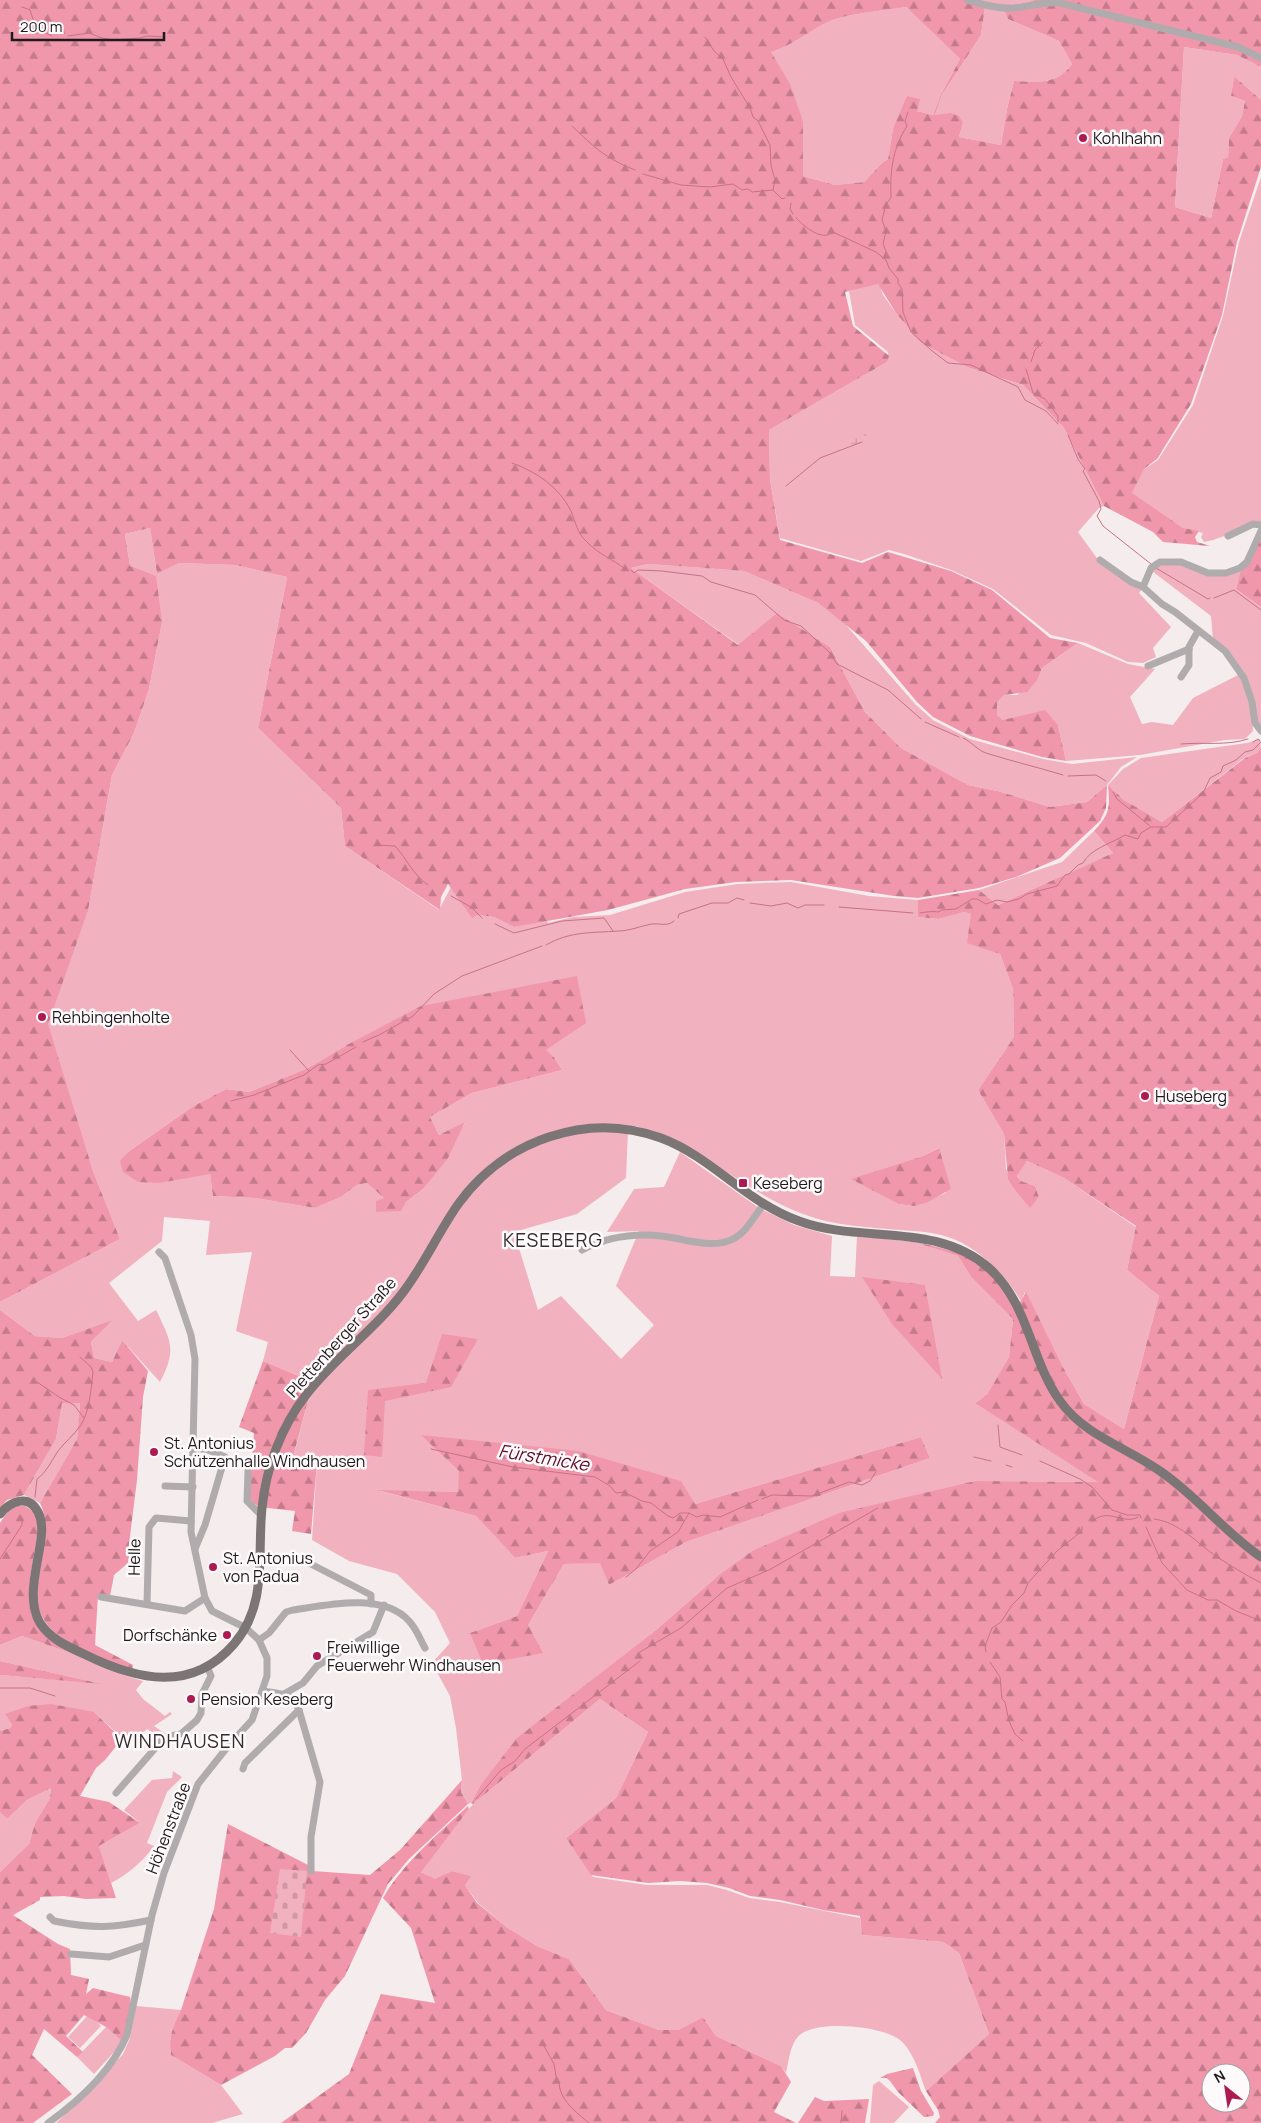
<svg xmlns="http://www.w3.org/2000/svg" width="1261" height="2123" font-family="Manrope,sans-serif">
<defs>
<pattern id="forest-firs" width="22" height="20" patternUnits="userSpaceOnUse" patternTransform="scale(1.25)"><rect width="22" height="20" fill="#f197ab"/><path d="M5 1l3.5 6h-7zM16 11l3.5 6h-7z" fill="#c37a8a"/></pattern>
<pattern id="wetland-marsh" width="20" height="14" patternUnits="userSpaceOnUse" patternTransform="scale(1.25)"><rect width="20" height="14" fill="#f2b1be"/><path d="M1 5h8M5 5V1M11 12h8M15 12V8" fill="none" stroke="#cf98a3"/></pattern>
<pattern id="cemetery-stones" width="16" height="16" patternUnits="userSpaceOnUse" patternTransform="scale(1.25)"><rect width="16" height="16" fill="#f2b1be"/><path d="M2 7V4a2 2 0 0 1 4 0v3zM10 15v-3a2 2 0 0 1 4 0v3z" fill="#cf98a3"/></pattern>
</defs>
<rect width="100%" height="100%" fill="#f4eced"/>
<!-- green -->
<g fill="#f2b1be" fill-rule="evenodd">
<path d="M979,0H1034C1012,8 1001,5 979,0Z"/>
<path d="M906,7L960,59L941,94L933,115L917,111L893,129L888,159L882,163L864,182L835,185L803,176V121L771,52C792,46 806,33 826,23C846,13 883,11 906,7Z"/>
<path d="M985,7L1004,10L1008,19L1059,41L1072,64C1057,85 1038,82 1014,81L1007,109L1001,145L959,137L963,123L935,115L942,95L981,35Z"/>
<path d="M1184,47L1237,55L1261,67V100L1234,76L1231,96L1245,101L1242,116L1229,138L1228,157L1223,159L1211,218L1175,207Z"/>
<path d="M1261,177V523L1213,540L1204,542L1201,537L1203,533L1183,528L1131,494L1143,470L1158,460L1193,405L1223,316L1239,242Z"/>
<path d="M879,283L883,295L896,313L921,343L967,367L1023,385L1064,428L1104,506L1099,508L1078,532L1099,561L1141,590L1139,593L1171,627L1153,648L1156,657L1143,663L1128,662L1086,643L1051,635L993,589L951,570L904,554L889,550L861,561L780,538L770,479L769,430L887,362L888,352L855,325L849,291Z"/>
<path d="M150,528L157,574L179,563L235,565L287,577L258,728L341,808L345,846L439,910L452,885L477,915L494,917L514,927L547,920L548,923L573,917L610,915L685,892L738,884L791,882L869,896L918,900V917L939,919L964,912L972,914L1000,954L1013,989L1014,1037L978,1090L1004,1134L1006,1169L1014,1189L1030,1207L1039,1197L1035,1186L1021,1181L1017,1175L1027,1161L1064,1178L1136,1227L1127,1270L1159,1296L1124,1429L1084,1404L1064,1369L1025,1292L1021,1301C1006,1275 977,1246 948,1237C933,1232 915,1231 900,1230C867,1227 834,1226 803,1214C755,1196 717,1162 672,1139C661,1133 648,1130 636,1126L628,1131L626,1178L577,1214L514,1232L538,1310L561,1296L621,1359L654,1325L616,1286L639,1231L607,1232L634,1189L664,1187L680,1152L759,1208L794,1225L832,1236L830,1276L855,1277L857,1236L914,1242L958,1256L971,1277L1013,1319L1009,1357L987,1396L976,1402L1099,1482L974,1481L752,1551L720,1574L656,1630L591,1681L480,1786L471,1803L468,1804L461,1792L462,1780L456,1728L450,1696L432,1663L450,1643L435,1612L397,1574L349,1561L312,1540L317,1462L293,1458L313,1382L263,1361L268,1342L236,1331L252,1252L206,1255L210,1221L164,1217L162,1241L109,1283L138,1321L156,1310C171,1341 177,1350 160,1382L122,1340L112,1362L94,1358L91,1342L112,1321L62,1338L35,1336L0,1310V1302L120,1239L93,1171L46,1025L88,911L112,775L134,733L149,689L162,622L130,566L125,534ZM347,1045L545,1050L554,1057L562,1070L472,1093L430,1117L439,1135L465,1123L423,1189L406,1202L384,1198L367,1183L357,1185L341,1197L315,1208L255,1198L213,1196L210,1174L120,1162L128,1152L192,1107L226,1089L249,1092L308,1068ZM938,1148L946,1193L914,1206L898,1204L852,1179L923,1156ZM422,1435L695,1504L921,1437L930,1458L686,1542L609,1585L600,1562L564,1564L528,1625L470,1633L517,1616L548,1551L515,1558L476,1516L380,1491L459,1492V1471Z"/>
<path d="M1179,563L1210,575L1241,569L1236,589L1261,607V727L1258,722L1244,676L1213,640L1211,616L1152,571L1156,566Z"/>
<path d="M648,564L744,571L818,603L845,624L916,705L933,720L970,739L1043,759L1072,764L1137,757L1121,767L1107,785L1087,802L1050,807L998,791L968,785L901,748L865,712L830,647L777,613L739,645L631,568Z"/>
<path d="M1078,643L1128,664L1155,669L1130,697L1142,724L1152,722L1173,725L1193,698L1240,674L1251,702L1253,731L1245,739L1225,740L1140,755L1066,761L1058,725L1003,720L997,715V701L1004,695H1017L1038,679L1042,668Z"/>
<path d="M1260,739L1261,748L1257,753L1244,758L1162,822L1124,800L1108,785L1123,769L1141,758L1247,743Z"/>
<path d="M1094,831L1113,853L998,905L979,890L1062,862Z"/>
<path d="M62,1402L80,1403L77,1439L40,1503L24,1495L56,1439Z"/>
<path d="M22,1636L82,1657L126,1676L143,1681L136,1690L143,1699L165,1716L170,1712L172,1714L154,1726L167,1735L162,1738L147,1729L130,1745L94,1712L5,1714L12,1725L10,1728L0,1731V1675L97,1683L0,1661V1645Z"/>
<path d="M600,1699L648,1732L616,1798L566,1838L593,1877L647,1885H707L727,1890L749,1898L780,1902L860,1918L862,1935L943,1942L959,1953L989,2034L926,2091C920,2075 914,2052 900,2040C883,2026 819,2020 801,2034C790,2042 789,2061 786,2073L781,2066L716,2036L703,2017L678,2030H659L606,2010L569,1959L537,1946L508,1928L478,1903L465,1885L470,1876L452,1871L435,1880L420,1871L473,1804Z"/>
<path d="M173,1771L182,1777L167,1792L147,1843L154,1846C142,1862 130,1873 111,1883L99,1846L140,1823L124,1810L152,1780L172,1778Z"/>
<path d="M51,1788L50,1798L35,1823L29,1844L0,1872V1812L7,1819L27,1800Z"/>
<path d="M136,2006L181,2010C173,2025 168,2038 171,2055L221,2085L243,2114L212,2123H56L90,2091L123,2054L130,2038Z"/>
<path d="M89,2014L101,2026L80,2048L68,2037Z"/>
<path d="M106,2027L123,2042L94,2074L77,2057Z"/>
<path d="M879,2081L909,2107L894,2123H870L873,2085Z"/>
</g>
<!-- forest -->
<g fill="url(#forest-firs)" fill-rule="evenodd">
<path d="M0,0H979C1001,5 1012,8 1034,0H1261V67L1237,55L1184,47L1175,207L1211,218L1223,159L1228,157L1229,138L1242,116L1245,101L1231,96L1234,76L1261,100V167L1237,242L1222,315L1191,404L1157,459L1144,469L1132,493L1183,528L1199,531L1195,537L1197,542L1210,546L1163,542L1153,532L1104,506L1064,428L1023,385L967,367L921,343L896,313L878,284L845,292L853,326L889,356L887,362L769,430L770,479L780,540L862,563L888,552L951,571L992,590L1050,638L1078,643L1042,668L1038,679L1027,692L1004,695L997,702V715L1003,720L1045,710L1058,725L1066,761L1042,757L970,736L933,717L917,702L866,641L818,603L744,571L648,564L631,568L738,645L777,613L830,647L865,712L901,748L968,785L998,791L1050,807L1087,802L1107,785L1106,808L1100,821L1060,858L1016,877L979,888L918,898L894,896L791,880L736,882L685,889L608,910L514,927L494,917L477,915L472,918L448,884L441,897L440,910L345,846L341,808L258,728L287,577L235,565L179,563L157,574L150,528L125,534L130,566L156,576L162,622L149,689L134,733L112,775L88,911L48,1024L93,1171L120,1239L0,1302ZM906,7L960,59L941,94L933,115L917,111L920,99L907,96L893,129L888,159L882,163L864,182L835,185L803,176V121L790,84L771,52C792,46 806,33 826,23C846,13 883,11 906,7ZM985,7L1004,10L1008,19L1059,41L1072,64C1057,85 1038,82 1014,81L1007,109L1001,145L959,137L963,123L959,116L951,113L935,115L942,95L981,35Z"/>
<path d="M1261,536V607L1236,589L1241,569Z"/>
<path d="M1261,748V2123H935L940,2117L938,2110L926,2091L989,2034L959,1953L943,1942L862,1935L860,1916L823,1910L780,1900L750,1896L729,1888L707,1883L680,1881L648,1883L591,1875L566,1838L616,1798L648,1732L600,1699L473,1804L471,1803L480,1786L517,1738L656,1630L720,1574L752,1551L839,1513L975,1481L1098,1482L975,1403L987,1395L1009,1357L1013,1319L971,1277L958,1256L914,1242C938,1247 963,1251 983,1268C996,1278 1007,1292 1019,1304L1026,1292L1064,1369L1084,1404L1124,1429L1159,1296L1127,1270L1136,1226L1064,1178L1027,1161L1017,1176L1021,1181L1035,1186L1039,1197L1030,1208L1014,1189L1008,1179L1004,1134L978,1090L1014,1037L1013,989L1000,954L967,943L971,914L964,912L939,919L918,917V900L979,890L998,905L1113,853L1094,831C1110,814 1110,808 1108,785L1124,800L1162,822L1245,758L1257,753ZM1211,2073H1241V2103H1211Z"/>
<path d="M577,976L586,1023L546,1050L554,1057L562,1070L472,1093L430,1117L439,1135L465,1122L448,1158L423,1189L406,1202L401,1211L376,1212V1201L384,1198L367,1183L357,1185L341,1197L315,1208L255,1198L213,1196L210,1174L159,1183L138,1182L123,1172L120,1161L128,1152L192,1107L226,1089L249,1092L308,1068L347,1045L421,1006Z"/>
<path d="M939,1148L951,1189L928,1202L914,1206L898,1204L851,1179L923,1156Z"/>
<path d="M862,1277L925,1285L942,1379L892,1324Z"/>
<path d="M0,1310L35,1336L62,1338L113,1320L91,1342L94,1358L112,1362L122,1340L148,1371L143,1397L137,1480L128,1552H130L128,1563L114,1575L110,1596L98,1595L95,1645L133,1665L132,1671C98,1656 39,1642 37,1597C37,1583 41,1566 43,1552C44,1534 48,1518 40,1503L77,1439L80,1403H62L56,1439L24,1495L7,1500L0,1508Z"/>
<path d="M442,1334L478,1339L451,1387L385,1401L382,1457L364,1455L368,1390L426,1383Z"/>
<path d="M263,1361L313,1382L293,1457L317,1462L311,1534L292,1531L295,1511L259,1507L249,1499L254,1433L239,1427Z"/>
<path d="M421,1435L578,1451L681,1481L695,1504L921,1437L930,1458L686,1542L609,1585L600,1563L564,1564L528,1625L543,1653L483,1664L470,1633L517,1616L548,1551L515,1558L476,1516L377,1490L458,1492L459,1471Z"/>
<path d="M15,1506H25C28,1508 32,1510 34,1513C47,1535 16,1591 36,1623C40,1631 72,1650 82,1657L22,1636L0,1645V1523L6,1514Z"/>
<path d="M0,1661L102,1684L0,1675Z"/>
<path d="M51,1704L94,1712L122,1739L105,1760L96,1768L80,1796L109,1802L140,1823L99,1846L116,1898L86,1899L64,1896L40,1897V1900L13,1915L58,1944L70,1949L71,1975L89,1979L86,1994L93,1988L130,1997L131,2004L123,2042L106,2027L84,2015L66,2036L83,2052L77,2057L44,2029L32,2055L72,2094L33,2123H0V1872L29,1844L35,1823L50,1798L51,1788L27,1800L7,1819L0,1812V1731L10,1728L12,1725L5,1714L28,1706Z"/>
<path d="M462,1780L461,1792L468,1804L409,1859L388,1884L345,1976L325,2000L306,2033L292,2048H285L275,2056L221,2085L171,2055C168,2038 173,2025 181,2010L214,1909L228,1824L308,1865L312,1871L370,1875L400,1850Z"/>
<path d="M468,1806L469,1809L421,1872L435,1879L452,1871L471,1876L465,1885L477,1903L508,1928L537,1946L569,1959L606,2010L659,2030H678L703,2017L716,2036L781,2066L791,2082L774,2112L796,2123H281L349,2074L381,1994L435,2003L411,1928L383,1898C404,1862 438,1834 468,1806Z"/>
<path d="M913,2068L921,2091L934,2113L933,2116L924,2117L898,2092L890,2081L887,2078H880L887,2074Z"/>
<path d="M815,2097L824,2101L869,2099L865,2123H798Z"/>
</g>
<!-- wetland -->
<path fill="url(#wetland-marsh)" d="M865,430L867,437L862,442L850,447L847,441L859,431Z"/>
<!-- cemetery -->
<path fill="url(#cemetery-stones)" d="M280,1869L307,1871L301,1937L270,1933Z"/>
<g fill="none" stroke-linecap="round" stroke-linejoin="round">
<!-- stream -->
<g stroke="#c77286" stroke-width="1">
<path d="M22,7L30,10L36,28L52,36"/>
<path d="M68,36L89,33L102,38L113,40L140,38L147,36L165,37"/>
<path d="M705,37L714,51L723,59L731,77L750,108L753,117L758,121L770,145L771,165L775,180L773,190"/>
<path d="M572,126C595,148 605,158 635,170"/>
<path d="M643,174L681,185L710,187L733,184L742,190L748,189L752,192L773,190L782,199L785,198"/>
<path d="M791,203L790,209L793,214"/>
<path d="M796,218C805,227 822,242 833,232L876,252L886,260L889,268L898,279V283L902,289L903,312L911,332L931,350L948,363L971,365L1018,387L1025,400L1046,411L1058,424"/>
<path d="M885,257L886,251L883,244L886,231L882,220L886,204L891,198C890,171 892,150 907,126L905,121L908,112"/>
<path d="M1031,362L1035,350L1043,342"/>
<path d="M1026,369L1033,393L1045,399L1058,416V422"/>
<path d="M1068,435L1078,459L1085,469L1083,471L1099,501L1101,509L1097,516L1103,526L1151,564"/>
<path d="M512,463C537,472 559,487 571,511C576,523 577,533 587,542C598,554 613,559 625,569"/>
<path d="M786,486L820,458L862,442"/>
<path d="M1156,568L1208,599L1210,598"/>
<path d="M631,570L634,573L638,570L662,571L702,576L711,582L755,595L784,620L801,626L829,652L837,664L888,690L921,719"/>
<path d="M1214,598L1234,590L1261,610"/>
<path d="M925,722L959,737"/>
<path d="M963,738C972,742 977,750 986,753C1011,761 1037,767 1063,775"/>
<path d="M1253,742L1258,739L1260,741"/>
<path d="M1181,744C1203,742 1227,746 1248,739"/>
<path d="M1068,776L1096,775L1106,781"/>
<path d="M1113,792L1117,799L1150,826"/>
<path d="M377,845L395,846C407,859 413,875 428,885"/>
<path d="M451,896L471,907L482,918"/>
<path d="M750,903L771,906L787,903L798,908L805,905H824"/>
<path d="M839,907L913,913"/>
<path d="M920,913C925,912 934,911 938,912L942,910L956,909L972,899H977L986,904L997,900L1007,902L1019,899L1027,894L1057,886L1065,875L1069,874L1078,865L1083,863C1090,849 1112,843 1125,835L1138,839L1141,833L1151,827H1166L1203,793L1210,778L1221,772L1223,766L1236,760L1245,752L1253,750L1261,742"/>
<path d="M678,918L679,914L712,903H728L737,898L744,900"/>
<path d="M495,924L514,933L562,921L604,918L613,931"/>
<path d="M546,945C570,931 592,933 618,931C629,931 641,926 652,924C660,923 667,927 674,921"/>
<path d="M363,1042L381,1034L413,1016L434,994L462,976L542,946"/>
<path d="M290,1050L309,1071"/>
<path d="M231,1101L254,1095L304,1075L318,1065L326,1064L356,1047"/>
<path d="M37,1382L59,1397L74,1405L84,1418"/>
<path d="M998,1425L1000,1447L1022,1455"/>
<path d="M431,1449L513,1467L595,1477L610,1486L616,1493L624,1492L642,1501L651,1503L668,1516L673,1518L680,1513H689L697,1517L703,1515L720,1517L758,1500"/>
<path d="M974,1457L991,1461"/>
<path d="M1040,1461L1080,1479L1092,1487L1112,1510L1127,1515H1140L1141,1518"/>
<path d="M1006,1465L1012,1467"/>
<path d="M35,1497L37,1479C46,1473 52,1460 58,1451C64,1443 74,1435 81,1425C90,1410 91,1388 93,1372L91,1367L80,1357"/>
<path d="M762,1499L772,1495L812,1496L849,1482L862,1485L870,1481L876,1472"/>
<path d="M1154,1519C1179,1522 1197,1543 1217,1557C1231,1566 1246,1575 1261,1583"/>
<path d="M1092,1522C1107,1506 1124,1526 1138,1517"/>
<path d="M1146,1527L1162,1563L1187,1590L1208,1600H1217L1236,1611L1261,1621"/>
<path d="M0,1559L22,1525V1518"/>
<path d="M626,1577L636,1569L650,1551L678,1532L689,1513"/>
<path d="M640,1652L681,1628L727,1588L769,1570L878,1508"/>
<path d="M986,1652L985,1646L992,1628L1001,1622L1012,1605L1024,1593L1028,1583L1036,1574L1057,1551L1082,1531V1527"/>
<path d="M990,1662L1000,1677L1002,1699L1005,1702L1009,1721L1015,1734L1023,1741"/>
<path d="M0,1688H30L55,1696"/>
<path d="M476,1799L501,1770L515,1761L525,1749L640,1661"/>
<path d="M544,2046L554,2064L556,2076L559,2081C559,2100 576,2112 589,2123"/>
<path d="M841,2123L842,2111"/>
</g>
<!-- minor -->
<g stroke="#b0acad" stroke-width="7">
<path d="M967,0C981,4 998,9 1013,8C1029,7 1044,1 1060,3L1238,47L1261,58"/>
<path d="M1228,536L1253,524L1261,525"/>
<path d="M1100,560L1131,582L1143,587L1162,604L1175,612L1225,651L1244,678L1252,702L1255,723L1261,731"/>
<path d="M1143,587L1151,568L1160,562H1181L1208,573H1226L1240,568L1247,562L1261,531"/>
<path d="M1148,666L1189,649"/>
<path d="M1181,677L1189,665V647L1198,631"/>
<path d="M582,1250C607,1237 632,1233 661,1236C682,1238 713,1250 733,1239C746,1233 755,1215 764,1204"/>
<path d="M193,1449H206L225,1457L205,1525L195,1549"/>
<path d="M248,1471L247,1501L261,1515"/>
<path d="M165,1486L193,1487"/>
<path d="M307,1562L371,1595V1604"/>
<path d="M101,1597L185,1611L205,1598"/>
<path d="M147,1604L149,1527L156,1518L191,1521"/>
<path d="M259,1640L269,1633L286,1612L293,1610C327,1605 383,1592 409,1621C416,1628 420,1639 425,1648"/>
<path d="M262,1691C278,1693 292,1693 299,1710L320,1782L311,1837V1871"/>
<path d="M284,1694L303,1683L317,1666L373,1632L384,1605"/>
<path d="M243,1769L245,1763L299,1710"/>
<path d="M116,1793L165,1737L181,1734L197,1720L201,1713L202,1694L211,1676L207,1666"/>
<path d="M50,1917L54,1921C94,1929 112,1928 151,1920"/>
<path d="M71,1954L109,1957L145,1945"/>
<path d="M48,2123C79,2101 112,2070 127,2035L152,1915L164,1873L198,1784L229,1745L252,1720L267,1676V1658L259,1640L246,1628L212,1611L205,1598L191,1532L195,1359L191,1335L165,1258L159,1252"/>
</g>
<!-- major -->
<path stroke="#7c7576" stroke-width="9" d="M0,1514C10,1502 28,1493 38,1512C52,1537 20,1589 40,1623C51,1640 69,1647 86,1655C137,1680 192,1693 234,1644C268,1604 257,1556 262,1508C266,1468 281,1427 306,1395C335,1357 375,1330 404,1291C425,1263 439,1231 459,1203C505,1140 587,1111 661,1138C712,1157 747,1203 799,1221C861,1244 935,1221 989,1268C1029,1304 1030,1359 1060,1401C1085,1436 1126,1447 1160,1471C1197,1496 1224,1532 1261,1557"/>
</g>
<!-- markers -->
<g fill="#ab1a51" stroke="#fefafb" stroke-width="2">
<circle cx="1083" cy="138" r="5"/>
<circle cx="42" cy="1017" r="5"/>
<circle cx="1145" cy="1096" r="5"/>
<rect x="738" y="1178" width="10" height="10" rx="2.5"/>
<circle cx="154" cy="1452" r="5"/>
<circle cx="213" cy="1567" r="5"/>
<circle cx="227" cy="1635" r="5"/>
<circle cx="317" cy="1656" r="5"/>
<circle cx="191" cy="1699" r="5"/>
</g>
<g text-anchor="middle" dominant-baseline="central" stroke-width="5" stroke-linejoin="round" paint-order="stroke">
<!-- poi labels -->
<g font-size="16" fill="#1e1b1c" stroke="#fefafb" text-anchor="start">
<text x="1093" y="138">Kohlhahn</text>
<text x="52" y="1017">Rehbingenholte</text>
<text x="1155" y="1096">Huseberg</text>
<text x="753" y="1183">Keseberg</text>
<text x="164" y="1443">St. Antonius<tspan x="164" dy="18">Schützenhalle Windhausen</tspan></text>
<text x="223" y="1558">St. Antonius<tspan x="223" dy="18">von Padua</tspan></text>
<text x="217" y="1635" text-anchor="end">Dorfschänke</text>
<text x="327" y="1647">Freiwillige<tspan x="327" dy="18">Feuerwehr Windhausen</tspan></text>
<text x="201" y="1699">Pension Keseberg</text>
</g>
<!-- street labels -->
<g font-size="16" fill="#1e1b1c" stroke="#fefafb">
<text transform="translate(341 1337) rotate(-48)">Plettenberger Straße</text>
<text transform="translate(134 1557) rotate(-89)">Helle</text>
<text transform="translate(168 1828) rotate(-69)">Höhenstraße</text>
</g>
<!-- water labels -->
<g font-size="18" font-style="italic" fill="#5d0f2a" stroke="#fefafb">
<text transform="translate(544 1457) rotate(9)">Fürstmicke</text>
</g>
<!-- quarter labels -->
<g font-size="19" letter-spacing="1" fill="#342e2f" stroke="#fefafb">
<text x="553" y="1240">KESEBERG</text>
<text x="180" y="1741">WINDHAUSEN</text>
</g>
</g>
<!-- north arrow -->
<g transform="translate(1226 2088) rotate(330)"><circle r="24" fill="#fefafb" stroke="#a4a1a2"/>
<path d="M0-4L9 19L0 12L-9 19Z" fill="#ab1a51"/>
<text y="-8" font-size="14" font-weight="bold" text-anchor="middle" fill="#1e1b1c">N</text>
</g>
<!-- scale -->
<path d="M12 32v8h152v-8" fill="none" stroke="#1e1b1c" stroke-width="2.5"/>
<text x="20" y="32" font-size="15" fill="#1e1b1c" stroke="#fefafb" stroke-width="4" paint-order="stroke">200 m</text>
</svg>
